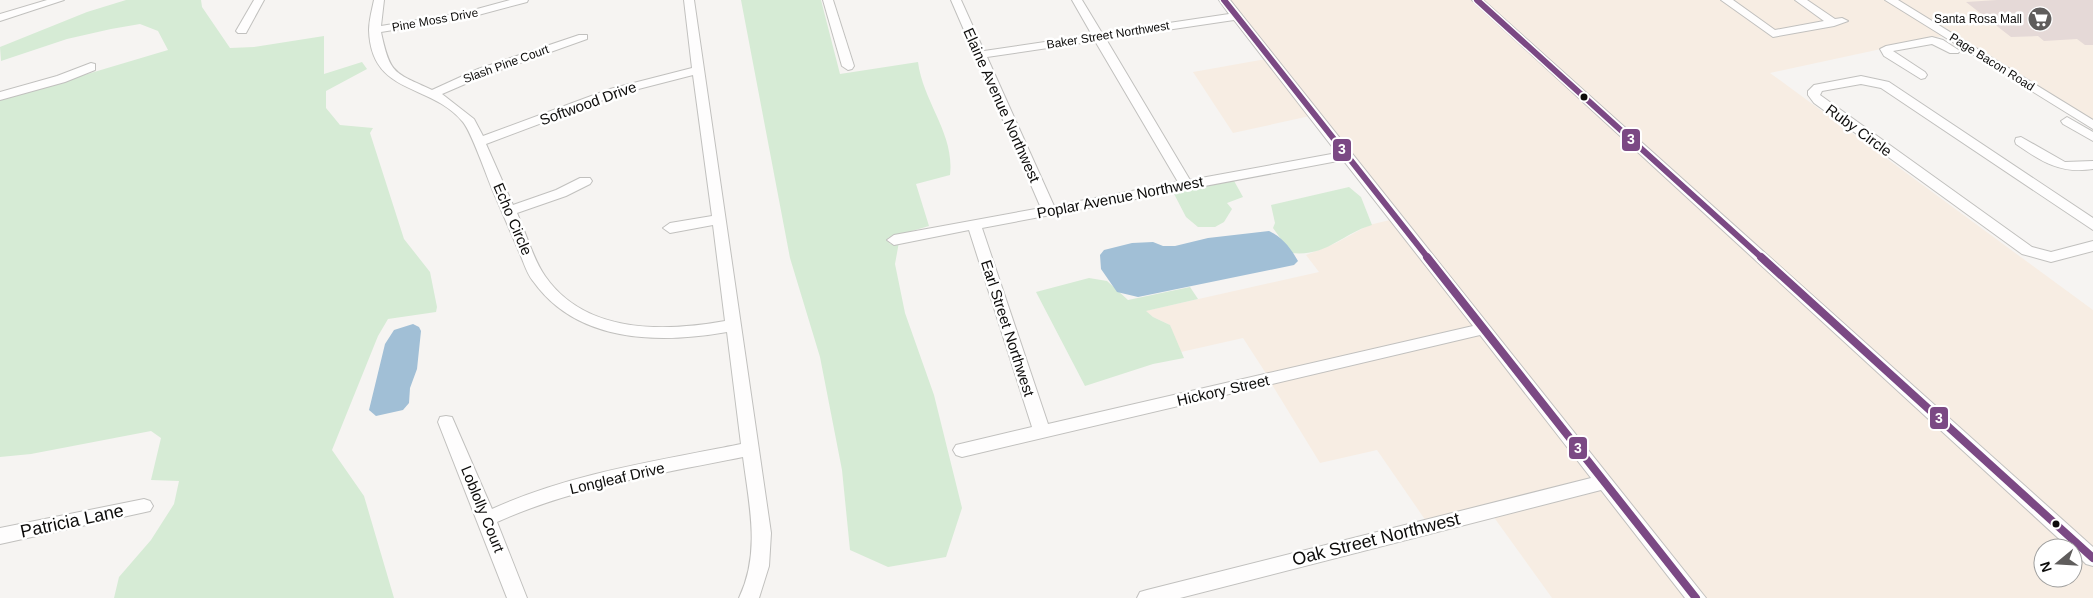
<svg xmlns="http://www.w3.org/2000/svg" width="2093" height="598" font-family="Helvetica,sans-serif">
<rect width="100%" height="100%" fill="#f6f4f2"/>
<!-- commercial -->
<g fill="#f7ede3" fill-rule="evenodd">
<path d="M1228,0H1472L2093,565V598H1704ZM2043,548H2073V578H2043Z"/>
<path d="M1481,0H1721L1773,36L1847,22L1842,18L1835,20L1805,0H1886L1944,36L1886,46L1881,49L1770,73L2093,310V551Z"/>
<path d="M1730,0H1796L1828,21L1774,31Z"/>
<path d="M1896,0H2093V120Z"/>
<path d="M1266,59L1310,116L1233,133L1193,72Z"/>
<path d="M1390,220L1476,327L1267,375L1243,338L1181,352L1175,341L1170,325L1153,317L1145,311L1319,272L1306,255L1336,243L1369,225Z"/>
<path d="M1481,334L1595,479L1426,521L1377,450L1320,463L1271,383Z"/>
<path d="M1602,489L1688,598H1552L1493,516Z"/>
</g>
<!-- green -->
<g fill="#d6ebd5">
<path d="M126,0H201L202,7L230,48L254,47L324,36V74L362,62L367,69L326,91V108L340,125L373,128L370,133L404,239L430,272L437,307L436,312L388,319L378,336L332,450L364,496L394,598H114L119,577L151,540L174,504L179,481L151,480L161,438L151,431L31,454L0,457V100L168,50L158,31L140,24L111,29L67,39L1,61L0,47L87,12Z"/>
<path d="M741,0H821L840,74L918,62C923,102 955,134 950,175L916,184L929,226L888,238L890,244L899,242L895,264L905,313L934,395L962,508L946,557L888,567L850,550L842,470L820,357L790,258Z"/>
<path d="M1233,179L1243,197L1227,203L1232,209L1224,222L1215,227H1198L1186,217L1172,190Z"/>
<path d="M1349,187L1361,197L1372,225C1341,234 1327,257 1291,253L1273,228L1275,223L1271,205Z"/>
<path d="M1089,278L1107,281L1128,300L1190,287L1198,299L1146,311L1153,317L1170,325L1184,358L1153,364L1085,386L1036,292Z"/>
</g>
<!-- water -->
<g fill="#a1bfd6">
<path d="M1269,231C1283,238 1290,247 1298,261L1294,265L1138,297L1117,292L1101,269L1100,255L1104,250L1132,243L1153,242L1163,246H1175L1208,238Z"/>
<path d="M413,324L419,327L421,331L417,369L410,388L409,403L403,410L376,416L369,410L385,344L394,330Z"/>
</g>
<!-- building -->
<path fill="#e5d9d7" d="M1997,0H2093V45H2085L2077,39L2044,41L2038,36L2011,37L1966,2Z"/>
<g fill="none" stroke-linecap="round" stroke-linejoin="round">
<defs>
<g id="minor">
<path d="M47,0H64L0,21V14Z"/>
<path d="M254,0H264L246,33H238L236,31Z"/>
<path d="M374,0H384L381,26L466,12L510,0H528L527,2L467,18L381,32C390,75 394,72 432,90L478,69L579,35H587V39L486,75L442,94L474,119L483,136L610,89L692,68L684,0H694L771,533L769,566L759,598H739C761,552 749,505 743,457C659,474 575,487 497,522L527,598H507L438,422L440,417L446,416L452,417L492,509C571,473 657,461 741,444L727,332C659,344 577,343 533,281C527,274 524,263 520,254C511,233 502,212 493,191C486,175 472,133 463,122C430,82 371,96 369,30C369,20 372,10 374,0ZM693,75L712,216L670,223L663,228L670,233L713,225L725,321C664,332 585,334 545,276C533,259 526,233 517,213L566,196L590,184L592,181L590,178H580L556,190L513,205L486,144L619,94Z"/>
<path d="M823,0H833L854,66L852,69L848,70L842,66Z"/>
<path d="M951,0H961L984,51L1092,35L1072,0H1082L1102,33L1229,14L1219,0H1230L1706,598H1685L1601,490L1180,598H1137L1140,592L1147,590L1591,478L1480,335L962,457L956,455L953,450L956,445L1032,427L969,230L894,245L887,240L894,235L1041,208ZM1234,20L1337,153L1190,180L1106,39ZM1095,41L1178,182L1054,206L987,57ZM1343,160L1473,326L1048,424L982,228Z"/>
<path d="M1472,0H1483L2093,547V566L2086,564L2073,551V548H2069Z"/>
<path d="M1721,0H1733L1775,30L1824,21L1795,0H1807L1835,19L1842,18L1848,21L1834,26L1773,37Z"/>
<path d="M1885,0H1898L2093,120V129Z"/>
<path d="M1932,37L1943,40L1960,51L1958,53H1950L1932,44L1893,51L1925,72L1927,75L1925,78L1921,79L1884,56L1880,49L1886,46Z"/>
<path d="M91,63L95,64V70L65,82L0,100V92L57,76Z"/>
<path d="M1861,76L1889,82L2093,218V230L1881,88L1861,84L1822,91L1820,95L2032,247L2051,252L2093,241V251L2051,262L2022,254L1814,103L1808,95V91L1814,85Z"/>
<path d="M2067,117L2093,132V141L2063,124L2061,121Z"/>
<path d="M2021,137L2065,162L2093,161V169C2061,174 2042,162 2016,144L2015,141L2016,138Z"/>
<path d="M144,499L150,501L153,506L150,511L0,544V528Z"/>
</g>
</defs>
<!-- minor casing -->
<use href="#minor" stroke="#c1c0be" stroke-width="2"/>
<!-- minor -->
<use href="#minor" fill="#fefdfd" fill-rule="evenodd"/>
<defs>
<g id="bus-1-far1">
<path d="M1224,0L1428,258"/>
<path d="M1477,0L1762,258"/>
</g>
<g id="bus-1">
<path d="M1427,257L1696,598"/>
<path d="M1761,257L2093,558"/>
</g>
</defs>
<!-- bus-1-far1 casing -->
<use href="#bus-1-far1" stroke="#fff" stroke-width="9"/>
<!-- bus-1 casing -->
<use href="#bus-1" stroke="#fff" stroke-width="12"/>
<!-- bus-1-far1 -->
<use href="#bus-1-far1" stroke="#7b4984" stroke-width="6"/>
<!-- bus-1 -->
<use href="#bus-1" stroke="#7b4984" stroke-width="8"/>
</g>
<!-- icons -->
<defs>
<symbol id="supermarket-disc" viewBox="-11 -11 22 22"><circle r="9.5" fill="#5f5d5c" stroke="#fff"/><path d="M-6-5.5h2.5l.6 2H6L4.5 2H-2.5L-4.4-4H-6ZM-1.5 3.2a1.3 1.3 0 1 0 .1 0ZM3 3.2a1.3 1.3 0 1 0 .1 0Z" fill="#fff"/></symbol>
</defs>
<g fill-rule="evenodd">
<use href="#supermarket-disc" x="2026" y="5" width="28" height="28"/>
</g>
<!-- markers -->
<g fill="#0d0c0b" stroke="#fff" stroke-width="2">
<circle cx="1584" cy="97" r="4.5"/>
<circle cx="2056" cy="524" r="4.5"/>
</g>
<g text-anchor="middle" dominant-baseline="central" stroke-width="5" stroke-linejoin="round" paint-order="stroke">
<!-- far-poi labels -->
<g font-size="12" fill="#0d0c0b" stroke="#fff" text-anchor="end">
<text x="2022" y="19">Santa Rosa Mall</text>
</g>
<!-- far-street labels -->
<g font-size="12" fill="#0d0c0b" stroke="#fff">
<text transform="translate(435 20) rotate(-10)">Pine Moss Drive</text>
<text transform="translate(1108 35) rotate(-9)">Baker Street Northwest</text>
<text transform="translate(1992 62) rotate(32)">Page Bacon Road</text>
<text transform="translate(506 64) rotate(-20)">Slash Pine Court</text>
</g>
<!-- street labels -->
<g font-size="15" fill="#0d0c0b" stroke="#fff">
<text transform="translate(588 103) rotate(-20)">Softwood Drive</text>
<text transform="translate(1002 105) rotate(66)">Elaine Avenue Northwest</text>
<text transform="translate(1859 130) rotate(36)">Ruby Circle</text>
<text transform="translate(1120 197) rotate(-11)">Poplar Avenue Northwest</text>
<text transform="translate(513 219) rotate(67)">Echo Circle</text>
<text transform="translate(1008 328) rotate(72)">Earl Street Northwest</text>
<text transform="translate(1223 390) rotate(-13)">Hickory Street</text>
<text transform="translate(617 478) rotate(-13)">Longleaf Drive</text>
<text transform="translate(483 509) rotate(68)">Loblolly Court</text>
</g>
<!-- near-street labels -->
<g font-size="18" fill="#0d0c0b" stroke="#fff">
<text transform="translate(72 521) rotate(-12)">Patricia Lane</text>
<text transform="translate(1376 539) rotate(-14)">Oak Street Northwest</text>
</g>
</g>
<g stroke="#fff" stroke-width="2">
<rect x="1621" y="128" width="20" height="24" rx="5" fill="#7b4984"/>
<rect x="1332" y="138" width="20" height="24" rx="5" fill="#7b4984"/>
<rect x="1929" y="406" width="20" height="24" rx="5" fill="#7b4984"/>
<rect x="1568" y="436" width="20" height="24" rx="5" fill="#7b4984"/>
</g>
<g font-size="14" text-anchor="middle" font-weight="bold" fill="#fff">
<text x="1631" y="144">3</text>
<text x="1342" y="154">3</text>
<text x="1939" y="423">3</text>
<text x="1578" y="453">3</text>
</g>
<!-- north arrow -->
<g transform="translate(2058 563) rotate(252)"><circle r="24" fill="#ffffff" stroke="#9e9e9d"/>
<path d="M0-4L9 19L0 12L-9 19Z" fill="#5f5d5c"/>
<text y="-8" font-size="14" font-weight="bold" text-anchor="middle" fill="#0d0c0b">N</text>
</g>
</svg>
